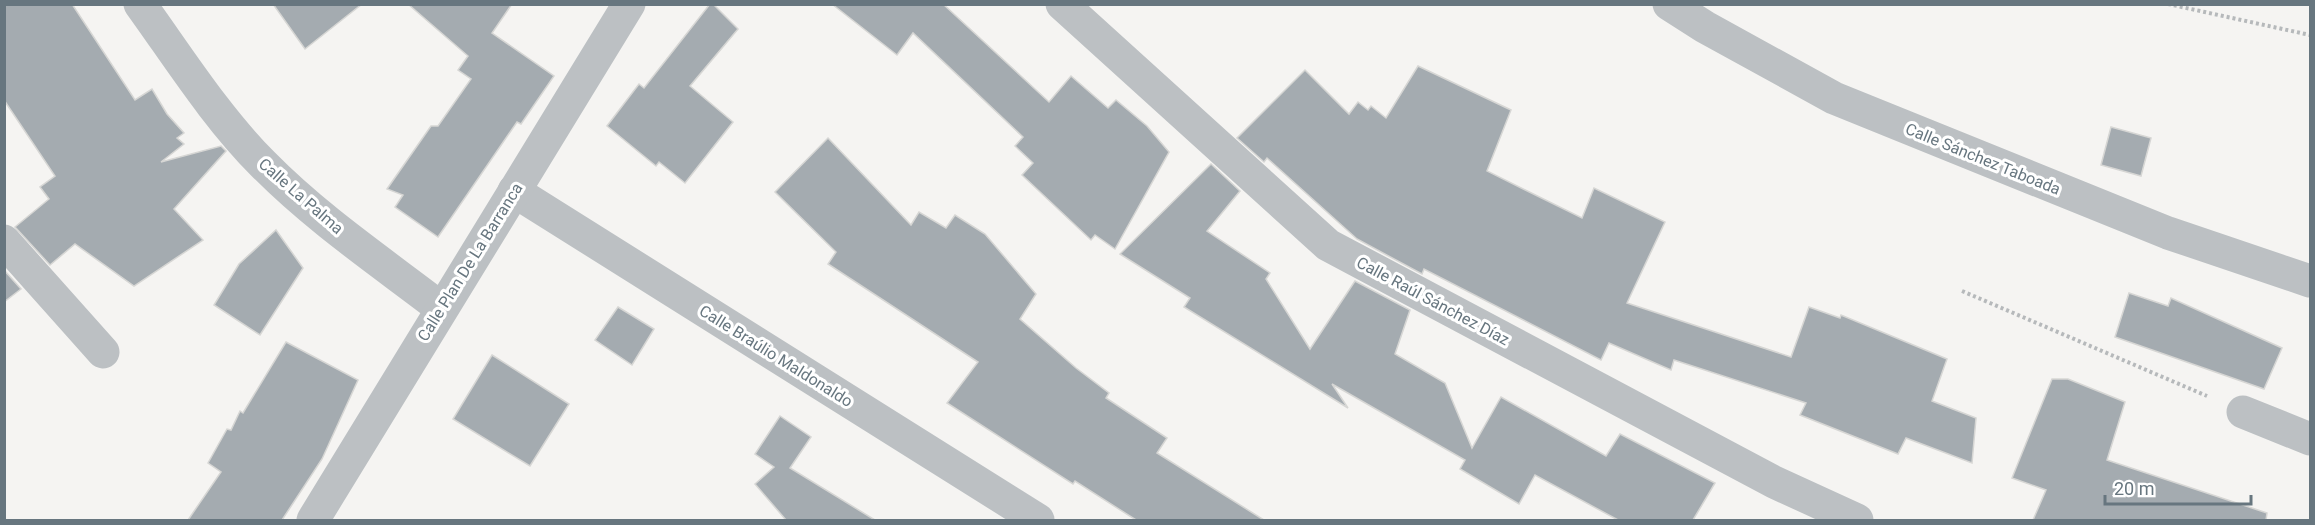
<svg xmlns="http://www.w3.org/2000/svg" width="2315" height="525" font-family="Roboto,sans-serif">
<rect width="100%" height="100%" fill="#f5f4f2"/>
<!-- building -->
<g fill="#a4abb0" stroke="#d6d6d4" stroke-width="1.5">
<path d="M4,4H72L135,100L152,89L167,114L184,133L177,138L184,144L161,162L221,146L226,151L174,209L203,240L134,286L75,244L50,265L15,227L49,199L40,187L55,176L4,100Z"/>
<path d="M273,4H362L305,49Z"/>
<path d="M408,4H512L492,33L554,76L521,124L517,122L438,237L395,207L403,195L387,189L431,126H438L471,79L458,70L468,56Z"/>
<path d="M710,4H713L738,29L690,86L733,122L685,183L659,162L656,166L607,126L639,84L644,88Z"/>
<path d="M832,4H943L1049,102L1071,76L1108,108L1116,100L1147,126L1169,152L1115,249L1095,235L1091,240L1022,175L1033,163L1015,146L1023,137L913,33L897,55Z"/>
<path d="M1418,66L1511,110L1487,171L1582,218L1594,188L1665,222L1627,303L1791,357L1809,307L1840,318L1841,315L1947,359L1932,401L1976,418L1972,463L1906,438L1898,454L1800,415L1806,403L1674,360L1671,370L1609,343L1601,360L1424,269L1422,274L1357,239L1267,158L1264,162L1237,138L1305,70L1349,114L1358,102L1368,110L1371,106L1386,118Z"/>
<path d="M2111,127L2151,138L2141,176L2101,165Z"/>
<path d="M828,138L911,225L919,212L946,228L955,215L985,234L1036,294L1020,319L1076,368L1109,393L1106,398L1167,438L1157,453L1264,520H1136L1075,481L1073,484L947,403L978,362L828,264L836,252L775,192Z"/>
<path d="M1211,164L1240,191L1207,231L1270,273L1266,279L1310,349L1355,281L1410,310L1395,354L1445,383L1472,448L1501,397L1606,456L1620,434L1715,483L1693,520H1618L1535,475L1519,504L1460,469L1465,460L1332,384L1348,408L1184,307L1190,298L1120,254Z"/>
<path d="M276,230L303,268L260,335L214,305L239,264Z"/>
<path d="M4,270L21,289L4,302Z"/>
<path d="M2129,293L2168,306L2171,298L2282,348L2264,389L2115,337Z"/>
<path d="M618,307L654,329L632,365L595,340Z"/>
<path d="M286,342L358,380L322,459L282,520H188L221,472L208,463L227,429L231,430L240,411L243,413Z"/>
<path d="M492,355L569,404L530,466L453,419Z"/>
<path d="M2052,379H2068L2125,402L2107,460L2267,513L2266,520H2033L2046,490L2012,478Z"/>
<path d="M780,416L811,437L790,468L875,520H786L755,484L774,467L755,454Z"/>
</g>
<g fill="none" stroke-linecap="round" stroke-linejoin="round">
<!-- path -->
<g stroke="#b6b9bb" stroke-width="4" stroke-dasharray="3 3" stroke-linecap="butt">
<path d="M2168,4L2310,35"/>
<path d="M1962,291L2207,396"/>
</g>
<!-- minor -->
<g stroke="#bcc0c3" stroke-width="33">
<path d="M140,4C179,58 216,117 263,164C316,218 381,262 441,308"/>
<path d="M1062,4L1328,245L1774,482L1857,520"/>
<path d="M1669,4L1705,27L1834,98L2168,233L2310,281"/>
<path d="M514,191L1038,520"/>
<path d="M4,241L103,352"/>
<path d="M2243,412L2310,439"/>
<path d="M313,520L629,4"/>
</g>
</g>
<g text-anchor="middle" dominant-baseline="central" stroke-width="6" stroke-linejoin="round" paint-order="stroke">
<!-- street labels -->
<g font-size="16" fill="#67767f" stroke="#fff">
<text transform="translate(1983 159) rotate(22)">Calle Sánchez Taboada</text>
<text transform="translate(301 196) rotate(41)">Calle La Palma</text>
<text transform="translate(470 262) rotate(-58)">Calle Plan De La Barranca</text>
<text transform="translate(1433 301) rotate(28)">Calle Raúl Sánchez Díaz</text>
<text transform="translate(776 356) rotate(32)">Calle Braúlio Maldonaldo</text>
</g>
</g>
<!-- border -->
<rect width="2315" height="525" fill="none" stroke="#67767f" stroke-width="12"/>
<!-- scale -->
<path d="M2105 495v9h146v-9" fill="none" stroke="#67767f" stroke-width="3"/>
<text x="2114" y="495" font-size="18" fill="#67767f" stroke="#ffffff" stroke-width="4.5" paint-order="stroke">20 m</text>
</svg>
